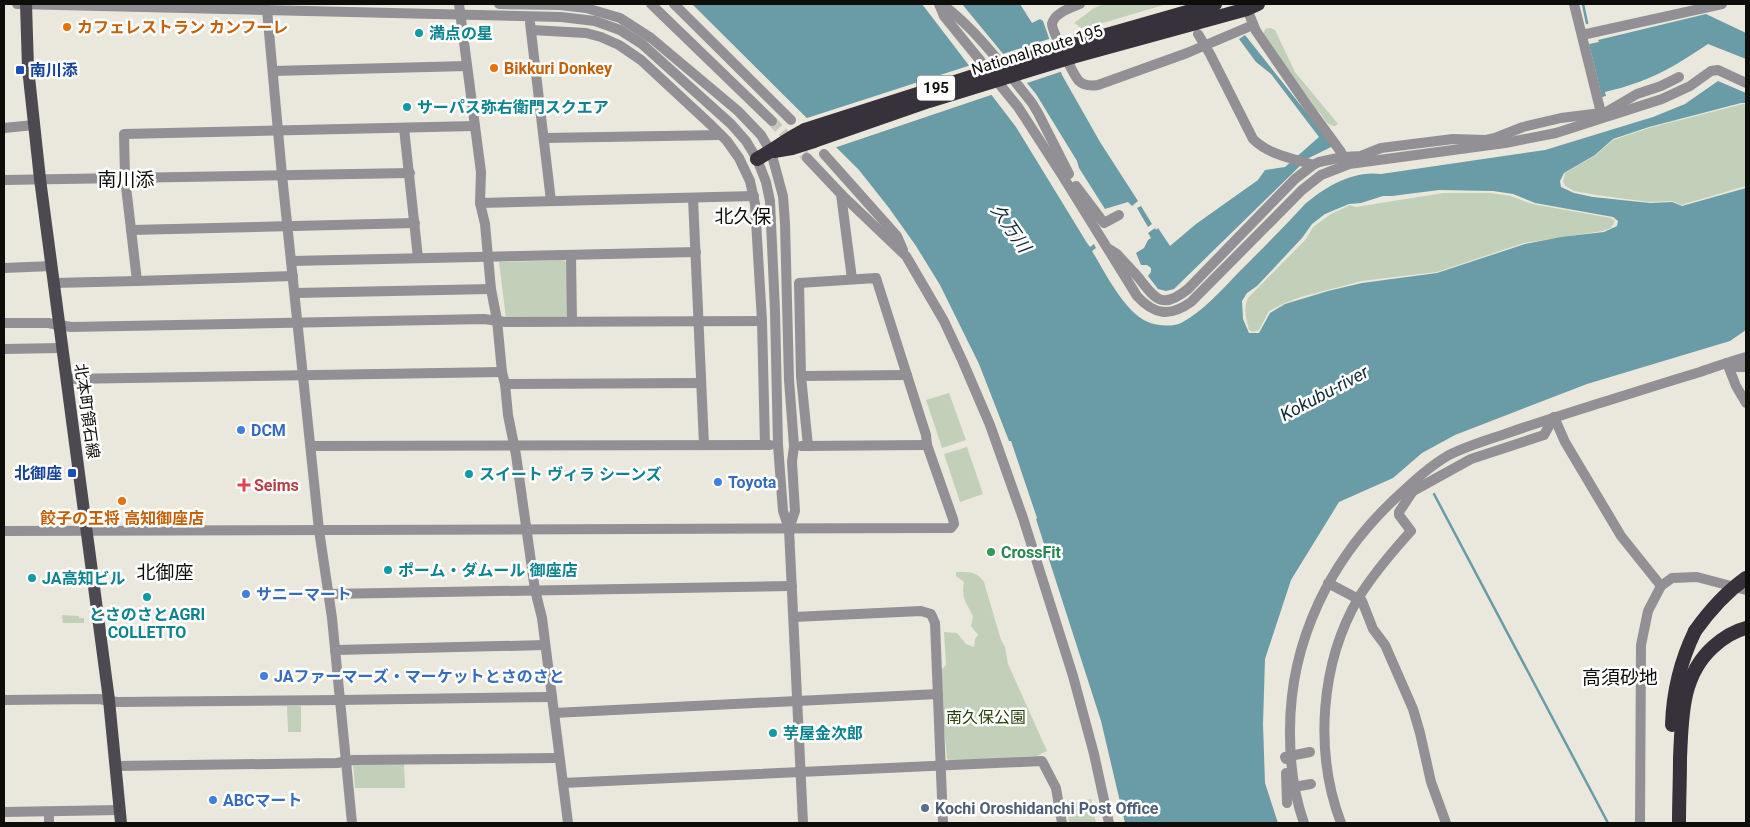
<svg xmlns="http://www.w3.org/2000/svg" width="1750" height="827" font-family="Roboto,'Noto Sans JP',sans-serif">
<rect width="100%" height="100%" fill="#eae8dc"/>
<!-- green -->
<g fill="#c3d0b9">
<path d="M1104,4H1167L1096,25L1081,28L1074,23L1094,8Z"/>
<path d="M1270,28L1275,30L1295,72L1338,124L1335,126L1330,125L1326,122L1321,114L1310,103L1263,35L1265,29Z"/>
<path d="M1743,104L1746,105V186L1681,205L1672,201L1649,202L1596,195L1574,191L1565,186L1563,181L1565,173L1596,155L1613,140L1649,128Z"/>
<path d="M1443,193H1491L1511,196L1532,204L1611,218L1615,221L1611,228L1603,231L1524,243L1437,272L1362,281L1301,297L1285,303L1269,311L1259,330L1253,332L1249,330C1246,318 1243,310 1248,298L1306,239L1313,227L1331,214L1350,205L1356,207Z"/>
<path d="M564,260L567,263L569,313L566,317L506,318L499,262Z"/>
<path d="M949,393L966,440L942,448L926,400Z"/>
<path d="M967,447L983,494L960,502L944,454Z"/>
<path d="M956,572C968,572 977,571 984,582L1001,640L1005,647L1008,664L1047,751L1037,756L950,761L947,759L942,708L941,670L946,665L944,632L957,633L966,644L974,647L975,639L978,635L971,626L973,616C966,602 961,598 964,582L956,576Z"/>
<path d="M62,615L79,616V618H84V623H63Z"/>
<path d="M287,706H301V732H288Z"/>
<path d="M404,763L405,788H355L353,764Z"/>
<path d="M1091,799L1096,823H1069L1066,804Z"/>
</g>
<!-- water -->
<g fill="#699ca6" fill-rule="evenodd">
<path d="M692,4H922L1016,127L1087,243L1090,247L1094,244L1096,248L1092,251C1105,272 1124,312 1148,322C1157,326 1172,327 1181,323C1203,311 1221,291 1238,273C1261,250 1283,228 1305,204C1325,187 1353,170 1381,174L1545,150L1653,117L1685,104L1718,81L1746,93V103H1741L1649,127L1613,139L1595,155L1564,173L1560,181L1561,187L1574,193L1593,197L1650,203L1672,202L1682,206L1746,188V330L1730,341L1587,384L1455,435L1422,453L1393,478L1339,502L1291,580L1265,659L1263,724L1265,783L1278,823H1125L1101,721L1036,519L1037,518L1011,441H1009L979,364L940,285L916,246L889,208L859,170ZM1439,190L1493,191L1513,194L1535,203L1613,217L1618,221L1617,226L1604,232L1561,237L1525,244L1437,273L1362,283L1328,291L1285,304L1270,313L1259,333H1249L1243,319L1242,301L1247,293L1257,286L1302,238L1312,224L1325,214L1349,204L1361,203L1383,196H1392Z"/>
<path d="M962,4H1020L1032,23L1040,19L1043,21L1062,75L1100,142L1138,201L1132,206L1128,202L1105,209L1079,168L1077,161L1036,94Z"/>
<path d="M1706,14L1746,33V59L1708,44C1687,58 1664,73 1639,82C1628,86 1617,89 1605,92L1606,96L1602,97L1589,44L1599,42L1598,40Z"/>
<path d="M1245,35L1333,146L1307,159L1174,289L1166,291L1158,289L1148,276L1151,272V268L1147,265H1141L1136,253L1144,248L1148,240L1151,238L1148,233L1155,228L1156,230L1158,228L1170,246L1196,224L1258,180L1265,170L1285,167L1319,137L1271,74L1256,62L1239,39Z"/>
<path d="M1141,206L1152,224L1148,227L1137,208Z"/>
</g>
<!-- pier -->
<g fill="#eae8dc">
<path d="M1052,38L1063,71L1024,84L1000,55Z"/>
<path d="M971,65L994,94L834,148L804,119Z"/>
</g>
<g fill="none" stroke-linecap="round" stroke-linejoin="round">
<!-- stream -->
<g stroke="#699ca6" stroke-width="2.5">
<path d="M1583,4L1587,23"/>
<path d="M1434,494L1608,823"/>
</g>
<!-- minor-tunnel -->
<path stroke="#c9c7bc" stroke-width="10" stroke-dasharray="10 5" stroke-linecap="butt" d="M772,121L807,158"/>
<!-- minor -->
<g stroke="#929094" stroke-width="10">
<path d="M17,4L561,17L595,21L620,30L642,44L731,124L746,141L757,159L766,182L770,201L775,311L778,445L783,511L789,529L803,823"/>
<path d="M459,4L481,172L480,203L485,224L491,289L497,320L502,372L505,384L508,415L516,455L535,590L542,618L568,823"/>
<path d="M499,4L560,5L586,8L620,18L651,38L738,111L761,135L771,152L783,196L785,223L789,380L794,446L792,462L795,511L789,529"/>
<path d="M651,4L772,121"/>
<path d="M674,4L791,120"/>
<path d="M939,4L944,16L1018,107L1062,175L1137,296C1154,315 1170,317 1191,302L1302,190L1321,175L1349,164L1505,143L1556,133L1662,99L1690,86L1711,71L1718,70L1746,83"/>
<path d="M942,4C978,31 1004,68 1032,103L1038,113L1069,174"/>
<path d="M1080,4C1071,8 1054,13 1052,24C1052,31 1074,76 1079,81C1084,86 1091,86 1098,85L1187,53L1253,25"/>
<path d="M1574,4L1602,117"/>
<path d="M1247,9L1256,31L1309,108L1341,152L1343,157"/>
<path d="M267,10L282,175L319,530L332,618L352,823"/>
<path d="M530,23L551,201"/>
<path d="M531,30L586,33L601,37L619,45L641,60L711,125L727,141L739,158L750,181L755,204L762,321L765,445"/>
<path d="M1198,34L1210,54L1253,139C1269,155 1292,158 1313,165"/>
<path d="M1582,35L1722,4"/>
<path d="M273,71L467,66"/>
<path d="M4,128L34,125"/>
<path d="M404,128L418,258"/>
<path d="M544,138L721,135"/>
<path d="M824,154L897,236L903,250"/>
<path d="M807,158L841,194L906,256L944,321L963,362L990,425L1023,518L1073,676L1094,754L1109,823"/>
<path d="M4,180L410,173"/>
<path d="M1076,186L1104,223L1119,215"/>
<path d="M841,194L852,279"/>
<path d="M693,198L704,445"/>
<path d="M480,203L754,196"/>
<path d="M131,230L415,223"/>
<path d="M1109,249L1117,254C1124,262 1131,269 1138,277C1155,298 1161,311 1188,289L1295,179L1313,165L1319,162L1343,157L1361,156L1381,148L1453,139L1486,140L1495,138L1523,127L1561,118L1601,113L1608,111L1637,94L1661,86L1679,77"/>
<path d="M571,255L572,321"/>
<path d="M291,261L696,252"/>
<path d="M4,268L52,266"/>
<path d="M293,276L137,281L125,178L124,134L475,126"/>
<path d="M54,283L137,281"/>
<path d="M295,293L491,289"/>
<path d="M4,323H48L71,327L484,319L506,322L762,321"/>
<path d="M4,349L62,348"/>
<path d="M1727,363L1736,386L1746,403"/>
<path d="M1727,363L1736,367H1746"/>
<path d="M801,376L907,375"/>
<path d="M66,379L502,372"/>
<path d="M505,384L701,383"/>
<path d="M1554,417L1565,442L1621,536L1661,586"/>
<path d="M311,446L770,445"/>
<path d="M801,446L927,445"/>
<path d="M1409,487L1413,491L1471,459L1544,435L1554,417"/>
<path d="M4,531L951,528L954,524L953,519L927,445L926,435L876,278L799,283L801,376L808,446"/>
<path d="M1328,583L1362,601L1373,629L1385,645L1413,709L1420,733L1431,782L1446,823"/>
<path d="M329,594L792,586"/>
<path d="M794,617L921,611L931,614L935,623L943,823"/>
<path d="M335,650L545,645"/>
<path d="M4,700L99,699L117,702L340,700L552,697"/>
<path d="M554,713L938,694"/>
<path d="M1286,759L1285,757L1310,752"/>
<path d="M116,766L337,763L353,760L559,758"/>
<path d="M1286,773L1287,803"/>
<path d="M563,783L1042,761L1056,788L1062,823"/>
<path d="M1294,787L1311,784"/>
<path d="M4,812L120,810"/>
<path d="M49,812V823"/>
<path d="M1304,823C1294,795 1290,764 1290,734C1289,641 1331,557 1399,495C1415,480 1430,466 1449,455C1467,446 1487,440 1505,434C1531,425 1556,417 1581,409C1620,397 1660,384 1700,372C1715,367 1731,361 1746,357"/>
<path d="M1341,823C1314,752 1320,663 1359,597C1374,573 1392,552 1411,531L1399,515V512L1413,491"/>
<path d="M1640,823L1641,645L1648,611L1661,586L1672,578L1697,577L1746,590"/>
</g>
<!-- major -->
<path stroke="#4d4951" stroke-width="12" d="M26,4L28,68L40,179L109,700L121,823"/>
<!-- highway -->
<g stroke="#36313a" stroke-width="14">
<path d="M1068,46L1215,4"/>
<path d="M1072,57L1247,9L1258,4"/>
<path d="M774,151L792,148L814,141"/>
<path d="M757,159C774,150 788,138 805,130"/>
<path d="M1672,725C1673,691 1680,662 1695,631"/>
<path d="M1679,823C1679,801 1680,780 1680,758C1682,717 1681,676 1713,647C1723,638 1734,631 1746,628"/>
</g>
<!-- highway-bridge -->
<g stroke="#36313a" stroke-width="14">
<path d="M805,130L1068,46"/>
<path d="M814,141L929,101L1072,57"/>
<path d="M1695,631C1710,610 1725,593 1746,578"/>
</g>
</g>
<!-- markers -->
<g fill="#e8710a" stroke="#fff" stroke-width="2">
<circle cx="67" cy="27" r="5"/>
<circle cx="494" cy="68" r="5"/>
<circle cx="122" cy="501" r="5"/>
</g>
<g fill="#0f9aa8" stroke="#fff" stroke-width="2">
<circle cx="419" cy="33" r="5"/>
<circle cx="407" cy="107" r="5"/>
<circle cx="469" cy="474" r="5"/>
<circle cx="388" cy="570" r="5"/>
<circle cx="32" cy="578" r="5"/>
<circle cx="147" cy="597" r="5"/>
<circle cx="773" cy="733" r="5"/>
</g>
<g fill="#1a4fb4" stroke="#fff" stroke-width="2">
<rect x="15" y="65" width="10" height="10" rx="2.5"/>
<rect x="67" y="468" width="10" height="10" rx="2.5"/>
</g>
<g fill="#3f7fe0" stroke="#fff" stroke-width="2">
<circle cx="241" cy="430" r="5"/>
<circle cx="718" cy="482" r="5"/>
<circle cx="246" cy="594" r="5"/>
<circle cx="264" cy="676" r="5"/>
<circle cx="213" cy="800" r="5"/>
</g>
<path fill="#e0444e" stroke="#fff" stroke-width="2" d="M241.5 477.5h5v5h5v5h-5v5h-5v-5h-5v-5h5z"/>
<circle fill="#2e9e5b" stroke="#fff" stroke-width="2" cx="991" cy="552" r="5"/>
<circle fill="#5c6f8a" stroke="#fff" stroke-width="2" cx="925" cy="808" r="5"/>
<g text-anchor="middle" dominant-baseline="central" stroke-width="5" stroke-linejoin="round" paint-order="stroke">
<!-- shield labels -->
<rect fill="#fff" stroke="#565653" stroke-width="1" x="917" y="75.5" width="38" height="25" rx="4"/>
<g font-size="15" font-weight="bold" fill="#0d0d09">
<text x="936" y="88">195</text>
</g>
<!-- food labels -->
<g font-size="16" font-weight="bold" fill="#c56008" stroke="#fff" text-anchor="start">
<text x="77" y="27">カフェレストラン カンフーレ</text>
<text x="504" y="68">Bikkuri Donkey</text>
<text x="122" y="518" text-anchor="middle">餃子の王将 高知御座店</text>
</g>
<!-- culture labels -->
<g font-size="16" font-weight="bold" fill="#0d838f" stroke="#fff" text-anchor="start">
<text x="429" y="33">満点の星</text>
<text x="417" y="107">サーパス弥右衛門スクエア</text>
<text x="479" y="474">スイート ヴィラ シーンズ</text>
<text x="398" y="570">ポーム・ダムール 御座店</text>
<text x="42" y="578">JA高知ビル</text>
<text x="147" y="614" text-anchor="middle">とさのさとAGRI<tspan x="147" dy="18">COLLETTO</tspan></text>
<text x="783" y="733">芋屋金次郎</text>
</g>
<!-- street labels -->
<g font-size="16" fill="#0d0d09" stroke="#fff">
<text transform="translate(1037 50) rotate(-17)">National Route 195</text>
<text transform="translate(87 411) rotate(82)">北本町領石線</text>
</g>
<!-- transit labels -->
<g font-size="16" font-weight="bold" fill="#164399" stroke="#fff" text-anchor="start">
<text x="30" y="70">南川添</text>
<text x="62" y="473" text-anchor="end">北御座</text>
</g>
<!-- shop labels -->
<g font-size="16" font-weight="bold" fill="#366cbe" stroke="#fff" text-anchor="start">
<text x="251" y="430">DCM</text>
<text x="728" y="482">Toyota</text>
<text x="256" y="594">サニーマート</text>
<text x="274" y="676">JAファーマーズ・マーケットとさのさと</text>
<text x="223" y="800">ABCマート</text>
</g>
<!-- health labels -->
<g font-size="16" font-weight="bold" fill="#be3a42" stroke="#fff" text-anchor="start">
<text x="254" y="485">Seims</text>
</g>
<!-- leisure labels -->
<g font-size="16" font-weight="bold" fill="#27864d" stroke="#fff" text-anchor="start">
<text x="1001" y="552">CrossFit</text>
</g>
<!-- park labels -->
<g font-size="16" fill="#28420a" stroke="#fff">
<text x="986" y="717">南久保公園</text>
</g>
<!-- service labels -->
<g font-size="16" font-weight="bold" fill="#4e5e75" stroke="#fff" text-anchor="start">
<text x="935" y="808">Kochi Oroshidanchi Post Office</text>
</g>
<!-- water labels -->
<g font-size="18" font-style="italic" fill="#122d33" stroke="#fff">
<text transform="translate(1011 228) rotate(55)">久万川</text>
<text transform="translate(1324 393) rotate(-28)">Kokubu-river</text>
</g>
<!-- quarter labels -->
<g font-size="19" fill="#0d0d09" stroke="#fff">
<text x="126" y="179">南川添</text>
<text x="743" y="216">北久保</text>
<text x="165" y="572">北御座</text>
<text x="1620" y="677">高須砂地</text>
</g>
</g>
<!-- border -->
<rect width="1750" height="827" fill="none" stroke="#0d0d09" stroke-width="10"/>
</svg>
